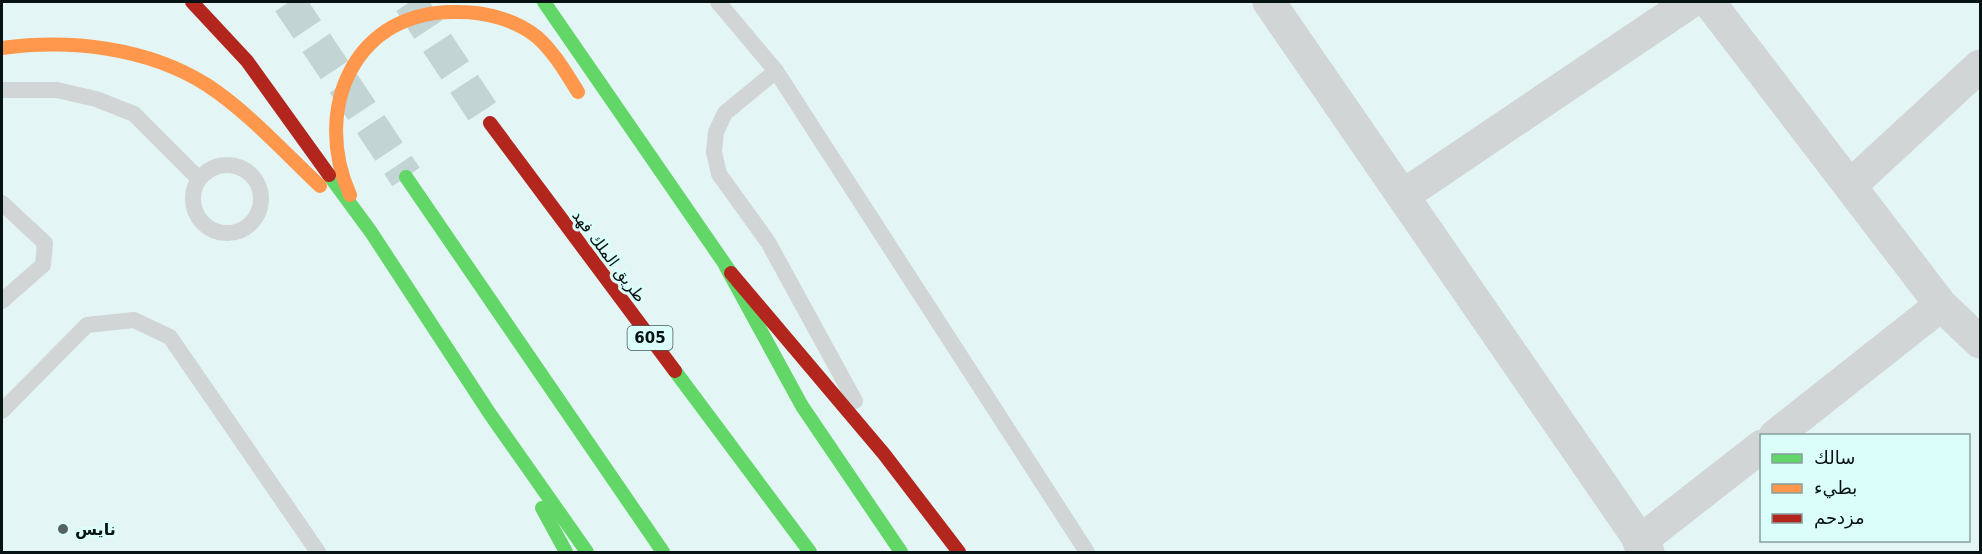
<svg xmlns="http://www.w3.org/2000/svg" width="1982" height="554" font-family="'DejaVu Sans','Noto Sans Arabic',sans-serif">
<rect width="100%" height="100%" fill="#e3f6f5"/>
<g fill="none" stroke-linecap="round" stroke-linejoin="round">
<!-- highway-tunnel -->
<g stroke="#c2d4d3" stroke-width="33" stroke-dasharray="33 16" stroke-linecap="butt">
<path d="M289,2L406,177"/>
<path d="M410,2L490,123"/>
</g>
<!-- lane -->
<g stroke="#d1d5d5" stroke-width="16">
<path d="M718,2L776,71L1087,552"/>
<path d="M776,71L725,113L716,132L714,152L719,174L768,242L855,401"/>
<path d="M2,90H57L96,99L134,114L199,179"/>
<circle cx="227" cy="199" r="34"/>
<path d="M2,203L45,243L43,265L2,301"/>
<path d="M2,411L87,325L134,320L170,337L318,552"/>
</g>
<!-- street -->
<g stroke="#d1d5d5" stroke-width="33">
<path d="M1269,2L1648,552"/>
<path d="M1709,2L1941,305L1980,342"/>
<path d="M1851,185L1980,66"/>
<path d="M1404,195L1690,2"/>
<path d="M1775,436L1941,305"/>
<path d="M1639,542L1762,446"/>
</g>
<!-- fast -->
<g stroke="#63d668" stroke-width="14">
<path d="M544,2L731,273"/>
<path d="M329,175L371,232L490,414L587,552"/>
<path d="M406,177L663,552"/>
<path d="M726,267L802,406L901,552"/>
<path d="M675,371L810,552"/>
<path d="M542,508L566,552"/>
</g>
<!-- slow -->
<g stroke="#ff974d" stroke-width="14">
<path d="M2,48C70,39 147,47 207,85C247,111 285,153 320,186"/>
<path d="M350,195C311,108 356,8 459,12C486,12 516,20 537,37C554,52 566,73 578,92"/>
</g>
<!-- jam -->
<g stroke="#b3261e" stroke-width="14">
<path d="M192,2L247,61L329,175"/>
<path d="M490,123L675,371"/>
<path d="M731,273L884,454L959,552"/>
</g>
</g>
<!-- markers -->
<circle fill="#546261" stroke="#dbfefb" stroke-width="2" cx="63" cy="529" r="6"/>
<g text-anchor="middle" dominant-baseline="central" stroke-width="6" stroke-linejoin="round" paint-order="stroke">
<!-- shield labels -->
<rect fill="#dbfefb" stroke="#475a58" stroke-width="1.5" x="627.5" y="326" width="45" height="24" rx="4.5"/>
<g font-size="15" font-weight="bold" fill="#071312">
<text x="650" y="338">605</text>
</g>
<!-- street labels -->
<g font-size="16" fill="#071312" stroke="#dbfefb">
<text transform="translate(609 256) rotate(53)">طريق الملك فهد</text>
</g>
<!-- poi labels -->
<g font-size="16" font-weight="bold" fill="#071312" stroke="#dbfefb" text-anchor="start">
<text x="75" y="529">نايس</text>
</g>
</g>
<!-- border -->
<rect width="1982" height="554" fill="none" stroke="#071312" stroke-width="6"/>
<!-- legend -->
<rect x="1760" y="434" width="210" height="108" fill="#dbfefb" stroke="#86a09e" stroke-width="1.5"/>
<rect x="1772" y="454" width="30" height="9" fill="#63d668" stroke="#86a09e" stroke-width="1.5"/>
<text x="1814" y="464" font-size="18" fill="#071312">سالك</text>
<rect x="1772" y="484" width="30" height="9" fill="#ff974d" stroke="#86a09e" stroke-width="1.5"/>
<text x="1814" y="494" font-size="18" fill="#071312">بطيء</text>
<rect x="1772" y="514" width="30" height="9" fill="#b3261e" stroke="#86a09e" stroke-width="1.5"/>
<text x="1814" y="524" font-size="18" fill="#071312">مزدحم</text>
</svg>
